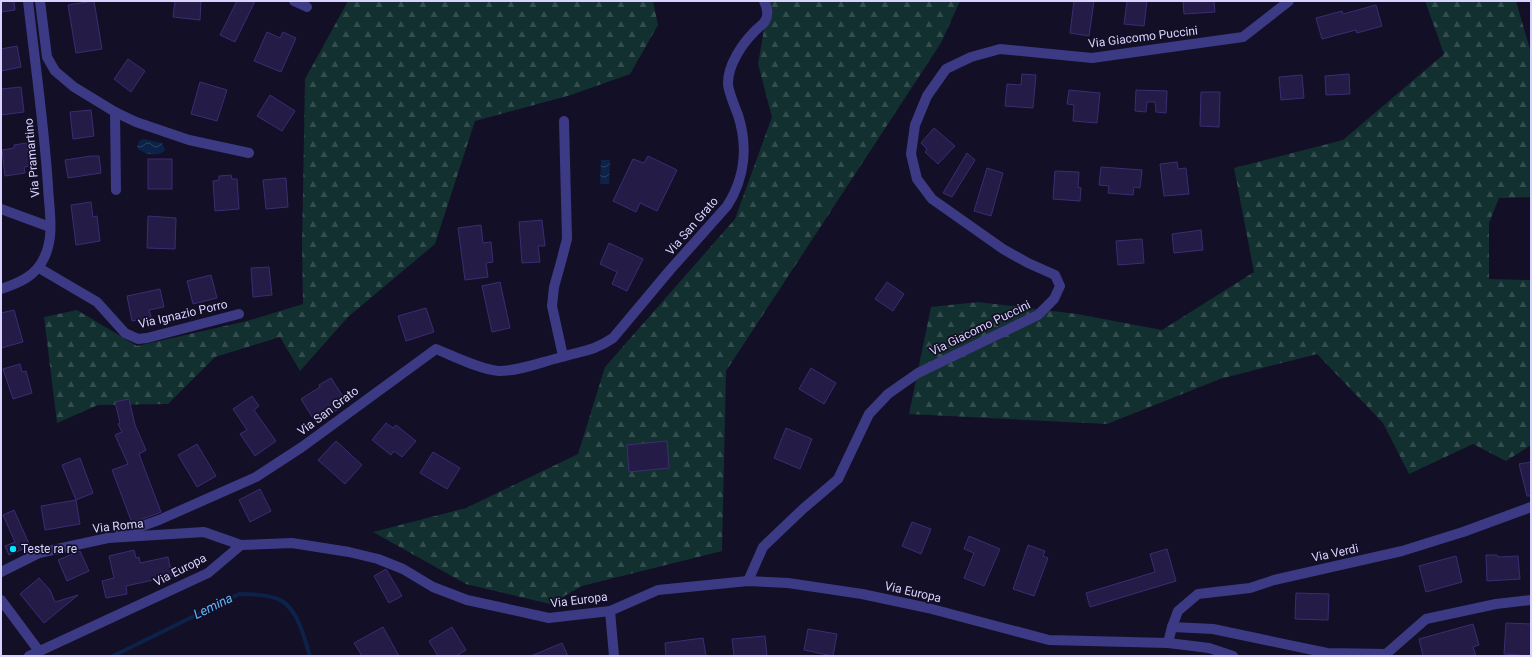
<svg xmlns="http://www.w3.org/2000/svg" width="1532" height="657" font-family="Roboto,sans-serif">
<defs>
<pattern id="forest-firs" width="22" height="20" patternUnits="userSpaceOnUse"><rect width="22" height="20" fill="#12302f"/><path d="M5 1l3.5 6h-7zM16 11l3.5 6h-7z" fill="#344d4e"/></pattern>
<pattern id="water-waves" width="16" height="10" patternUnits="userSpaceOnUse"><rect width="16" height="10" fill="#0c2248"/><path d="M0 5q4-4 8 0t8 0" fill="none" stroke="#2f4163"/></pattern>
</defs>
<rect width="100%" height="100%" fill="#130f26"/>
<!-- forest -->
<g fill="url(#forest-firs)">
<path d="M348,1H653L658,25L630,74L571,95L475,121L435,244L348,317L300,371L280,337L215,357L168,404L98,405L57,423L44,317L77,310L137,346L247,321L303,304L302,247L305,79Z"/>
<path d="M769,1H960L941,43L726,371L722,551L582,586L550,604L466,584L373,532L466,508L578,454L605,367L735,219L772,117L758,64Z"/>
<path d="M1425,1H1516L1531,53V197L1499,198L1489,223V279L1531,280V445L1506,461L1473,444L1409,474L1383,423L1317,354L1220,379L1107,424L909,414L931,307L978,302L1077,314L1162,330L1254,272L1234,168L1343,140L1444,54Z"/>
</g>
<!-- water -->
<g fill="url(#water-waves)">
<path d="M144,139L162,143L165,150C159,158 141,154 137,147L139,141Z"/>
<path d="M601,160H610L609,184H600Z"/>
</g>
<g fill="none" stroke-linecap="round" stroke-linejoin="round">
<!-- stream -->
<path stroke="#0c2248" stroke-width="4" d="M113,656L239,594C251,594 273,595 282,601C299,612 304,638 310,656"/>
</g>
<!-- building -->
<g fill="#241b47" stroke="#3b2d73">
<path d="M1,1H14L15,10L1,12Z"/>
<path d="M94,1L102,49L76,53L68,5Z"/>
<path d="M175,1H201L200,20L173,17Z"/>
<path d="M237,1H255L235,42L220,35Z"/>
<path d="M1074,1H1094L1089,36L1070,33Z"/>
<path d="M1127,1H1147L1144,26L1124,24Z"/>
<path d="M1183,1H1214L1215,12L1184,14Z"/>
<path d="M1376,5L1382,26L1357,33L1356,30L1322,39L1316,18L1342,11L1343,14Z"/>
<path d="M267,32L280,38L283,32L296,38L281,72L254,61Z"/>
<path d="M17,46L21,67L1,71V49Z"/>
<path d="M128,59L145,71L131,92L114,79Z"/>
<path d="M1022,74L1036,75L1033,108L1005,106L1007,84L1021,85Z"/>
<path d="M1349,74L1350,94L1326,95L1325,76Z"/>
<path d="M1302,75L1304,98L1281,100L1279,77Z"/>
<path d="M200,82L227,90L217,121L191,114Z"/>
<path d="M21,87L24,112L1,115V89Z"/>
<path d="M1069,90L1100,93L1097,123L1073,121L1074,105L1067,104Z"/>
<path d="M1136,90L1167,91L1166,113L1156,112L1155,102H1147L1146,112L1135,111Z"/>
<path d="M1201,92H1220L1219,127L1200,126Z"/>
<path d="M270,95L295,111L282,131L257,116Z"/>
<path d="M91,110L94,136L73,139L70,112Z"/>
<path d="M934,128L955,146L938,164L925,152L927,149L921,143Z"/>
<path d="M27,143L30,166L24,167L25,173L5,176L2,150L14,148V145Z"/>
<path d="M967,153L975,160L952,197L943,193Z"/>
<path d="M91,156H99L101,173L68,178L65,160Z"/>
<path d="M648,156L677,170L657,211L640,203L636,212L613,201L633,159L644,163Z"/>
<rect x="148" y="159" width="24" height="30"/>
<path d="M1177,162L1178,169L1186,168L1189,194L1164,196L1160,164Z"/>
<path d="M1101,167L1142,170L1140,188L1134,187L1133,195L1108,193L1109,186L1099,185Z"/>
<path d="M987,168L1003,173L991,216L974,211Z"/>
<path d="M1055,171L1079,172L1078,187L1081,188L1080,201L1053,199Z"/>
<path d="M231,175L232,179H237L239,209L215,211L213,181L219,180V176Z"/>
<path d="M286,178L288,207L266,209L263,180Z"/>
<path d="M91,202L93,217L97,216L100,241L76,245L71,205Z"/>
<path d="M148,216L176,218L175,249L147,248Z"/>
<path d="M542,220L545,246H538L540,262L522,263L519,222Z"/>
<path d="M481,225L483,243L491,242L493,262L486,263L488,277L465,280L458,228Z"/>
<path d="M1201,230L1203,250L1174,253L1172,234Z"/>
<path d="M1142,239L1144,263L1118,265L1116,241Z"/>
<path d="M609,243L643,259L627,291L612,284L617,272L600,264Z"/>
<path d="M269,267L272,295L253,297L251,268Z"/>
<path d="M211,275L217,298L193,304L187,281Z"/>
<path d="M500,282L510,328L492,332L482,286Z"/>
<path d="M887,282L904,294L893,311L875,299Z"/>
<path d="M160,289L164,307L149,310L151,317L132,321L127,296Z"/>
<path d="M426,308L434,332L406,341L398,316Z"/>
<path d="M14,310L23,342L1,348V313Z"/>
<path d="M20,364L22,372L26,371L32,393L13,399L3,369Z"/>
<path d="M811,368L836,383L824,404L799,389Z"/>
<path d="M331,378L346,401L336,407L337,410L316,423L301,399L320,387L319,385Z"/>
<path d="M252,396L259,406L254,410L276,441L255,456L240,434L247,430L233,409Z"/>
<path d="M129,399L135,425L146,450L139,454L161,512L132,523L112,470L128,464L115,435L122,432L118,424L120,423L115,402Z"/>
<path d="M386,423L393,428L396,425L416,441L402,457L394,451L391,455L372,440Z"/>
<path d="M786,428L812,439L800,469L774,458Z"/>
<path d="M336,441L362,465L345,484L318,460Z"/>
<path d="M667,441L669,468L629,472L627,445Z"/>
<path d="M197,444L216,476L197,487L178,455Z"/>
<path d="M433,452L460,468L447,489L420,473Z"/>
<path d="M80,458L93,493L76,500L62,465Z"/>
<path d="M1531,462V496H1527L1519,464Z"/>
<path d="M260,489L271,511L250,522L239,500Z"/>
<path d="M76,500L80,524L45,530L41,506Z"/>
<path d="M14,510L30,546L9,555L5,546L15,542L3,515Z"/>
<path d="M912,522L931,529L921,554L902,546Z"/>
<path d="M969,536L1000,549L984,586L964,578L974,553L964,549Z"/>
<path d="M1028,545L1045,551L1043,556L1048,558L1034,596L1013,589Z"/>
<path d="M1167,549L1176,581L1090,607L1086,593L1155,572L1150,554Z"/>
<path d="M134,550L136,558L139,557L140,563L168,557L172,576L126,586L127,594L106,598L102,581L114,578L109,556Z"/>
<path d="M80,551L89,571L67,581L58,560Z"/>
<path d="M1486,555H1497L1498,557L1518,556L1520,579L1487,581Z"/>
<path d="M1456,556L1462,582L1426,592L1419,566Z"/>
<path d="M386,569L402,596L389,603L374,576Z"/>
<path d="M39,578L50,590L55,602L78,595L44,623L20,594Z"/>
<path d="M1296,593L1329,594L1328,620L1295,619Z"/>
<path d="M1506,623L1531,624V656L1504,654Z"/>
<path d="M1473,624L1479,645L1473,647L1476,656H1423L1419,639Z"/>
<path d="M383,627L399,656H362L354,643Z"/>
<path d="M452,627L466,650L456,656H438L429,641Z"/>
<path d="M808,629L837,634L833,656L804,650Z"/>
<path d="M765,636L767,656H734L732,639Z"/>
<path d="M703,638L706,656H666L665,643Z"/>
<path d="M562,643L568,656H531Z"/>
</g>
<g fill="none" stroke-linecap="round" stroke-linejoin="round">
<!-- minor -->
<g stroke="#3d3a85" stroke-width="10">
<path d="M40,1L47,57L55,71L74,87L115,112L136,122L189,140L249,153"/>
<path d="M294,1L307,7"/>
<path d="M115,112L116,190"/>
<path d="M1,209L50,227"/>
<path d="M39,268L97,302L125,333L138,339L147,338L239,314"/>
<path d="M1,289C19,283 36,276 44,258C55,236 49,210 48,186C44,124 35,63 28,1"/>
<path d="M563,356L552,306L554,287L561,262L567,239L564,121"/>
<path d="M120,534L159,520L256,477L302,447L436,349C453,356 481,370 499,371C520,371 541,362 562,357C582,351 594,351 613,338L670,270L727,206C745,178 748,146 738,115C735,107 728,91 728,83C728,65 742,44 754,32C757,28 763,25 765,21C769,15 767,7 764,1"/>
<path d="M1,572L39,553L108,538L204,532L241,545L292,543L349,552L378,559L403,569L433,587L467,600L549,618L610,611L658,590L748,581L788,583L862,594L928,608L1049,640L1168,643L1209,648L1233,656"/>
<path d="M748,581L763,547L804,508L838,479L869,414L888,394L918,373L1038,315L1054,299L1060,286L1055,275L1028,263L1003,249L932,199L917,179L911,154L915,125L927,96L946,69L971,57L1000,49L1092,58L1243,37L1289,1"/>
<path d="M1,600L39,651"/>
<path d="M610,611L614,656"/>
<path d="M1172,627L1213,629L1327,653L1386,654L1426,619L1496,604L1531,600"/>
<path d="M1168,643L1172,627L1178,611L1198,594L1250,588L1274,580L1402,551L1463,532L1531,507"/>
<path d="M29,656L208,573L241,545"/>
</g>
</g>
<!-- markers -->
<circle fill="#00e5ff" stroke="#130f26" stroke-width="1.5" cx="13" cy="549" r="4"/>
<g text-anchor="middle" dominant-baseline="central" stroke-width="3.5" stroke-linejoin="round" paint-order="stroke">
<!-- street labels -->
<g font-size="12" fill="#d9d4ff" stroke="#130f26">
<text transform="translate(1143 37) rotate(-7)">Via Giacomo Puccini</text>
<text transform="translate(32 158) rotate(-95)">Via Pramartino</text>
<text transform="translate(692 226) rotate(-49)">Via San Grato</text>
<text transform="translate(183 314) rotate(-13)">Via Ignazio Porro</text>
<text transform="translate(980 328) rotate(-26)">Via Giacomo Puccini</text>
<text transform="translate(328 411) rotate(-37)">Via San Grato</text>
<text transform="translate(118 526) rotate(-6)">Via Roma</text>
<text transform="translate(1335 553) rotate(-12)">Via Verdi</text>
<text transform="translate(180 570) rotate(-27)">Via Europa</text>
<text transform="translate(913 592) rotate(13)">Via Europa</text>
<text transform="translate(579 600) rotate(-7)">Via Europa</text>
</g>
<!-- poi labels -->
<g font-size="12" fill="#d9d4ff" stroke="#130f26" text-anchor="start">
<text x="21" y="549">Teste ra re</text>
</g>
<!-- water labels -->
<g font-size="13" font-style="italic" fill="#62b6ff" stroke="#130f26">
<text transform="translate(213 606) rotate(-26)">Lemina</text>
</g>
</g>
<!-- border -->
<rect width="1532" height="657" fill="none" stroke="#d9d4ff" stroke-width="4"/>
</svg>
